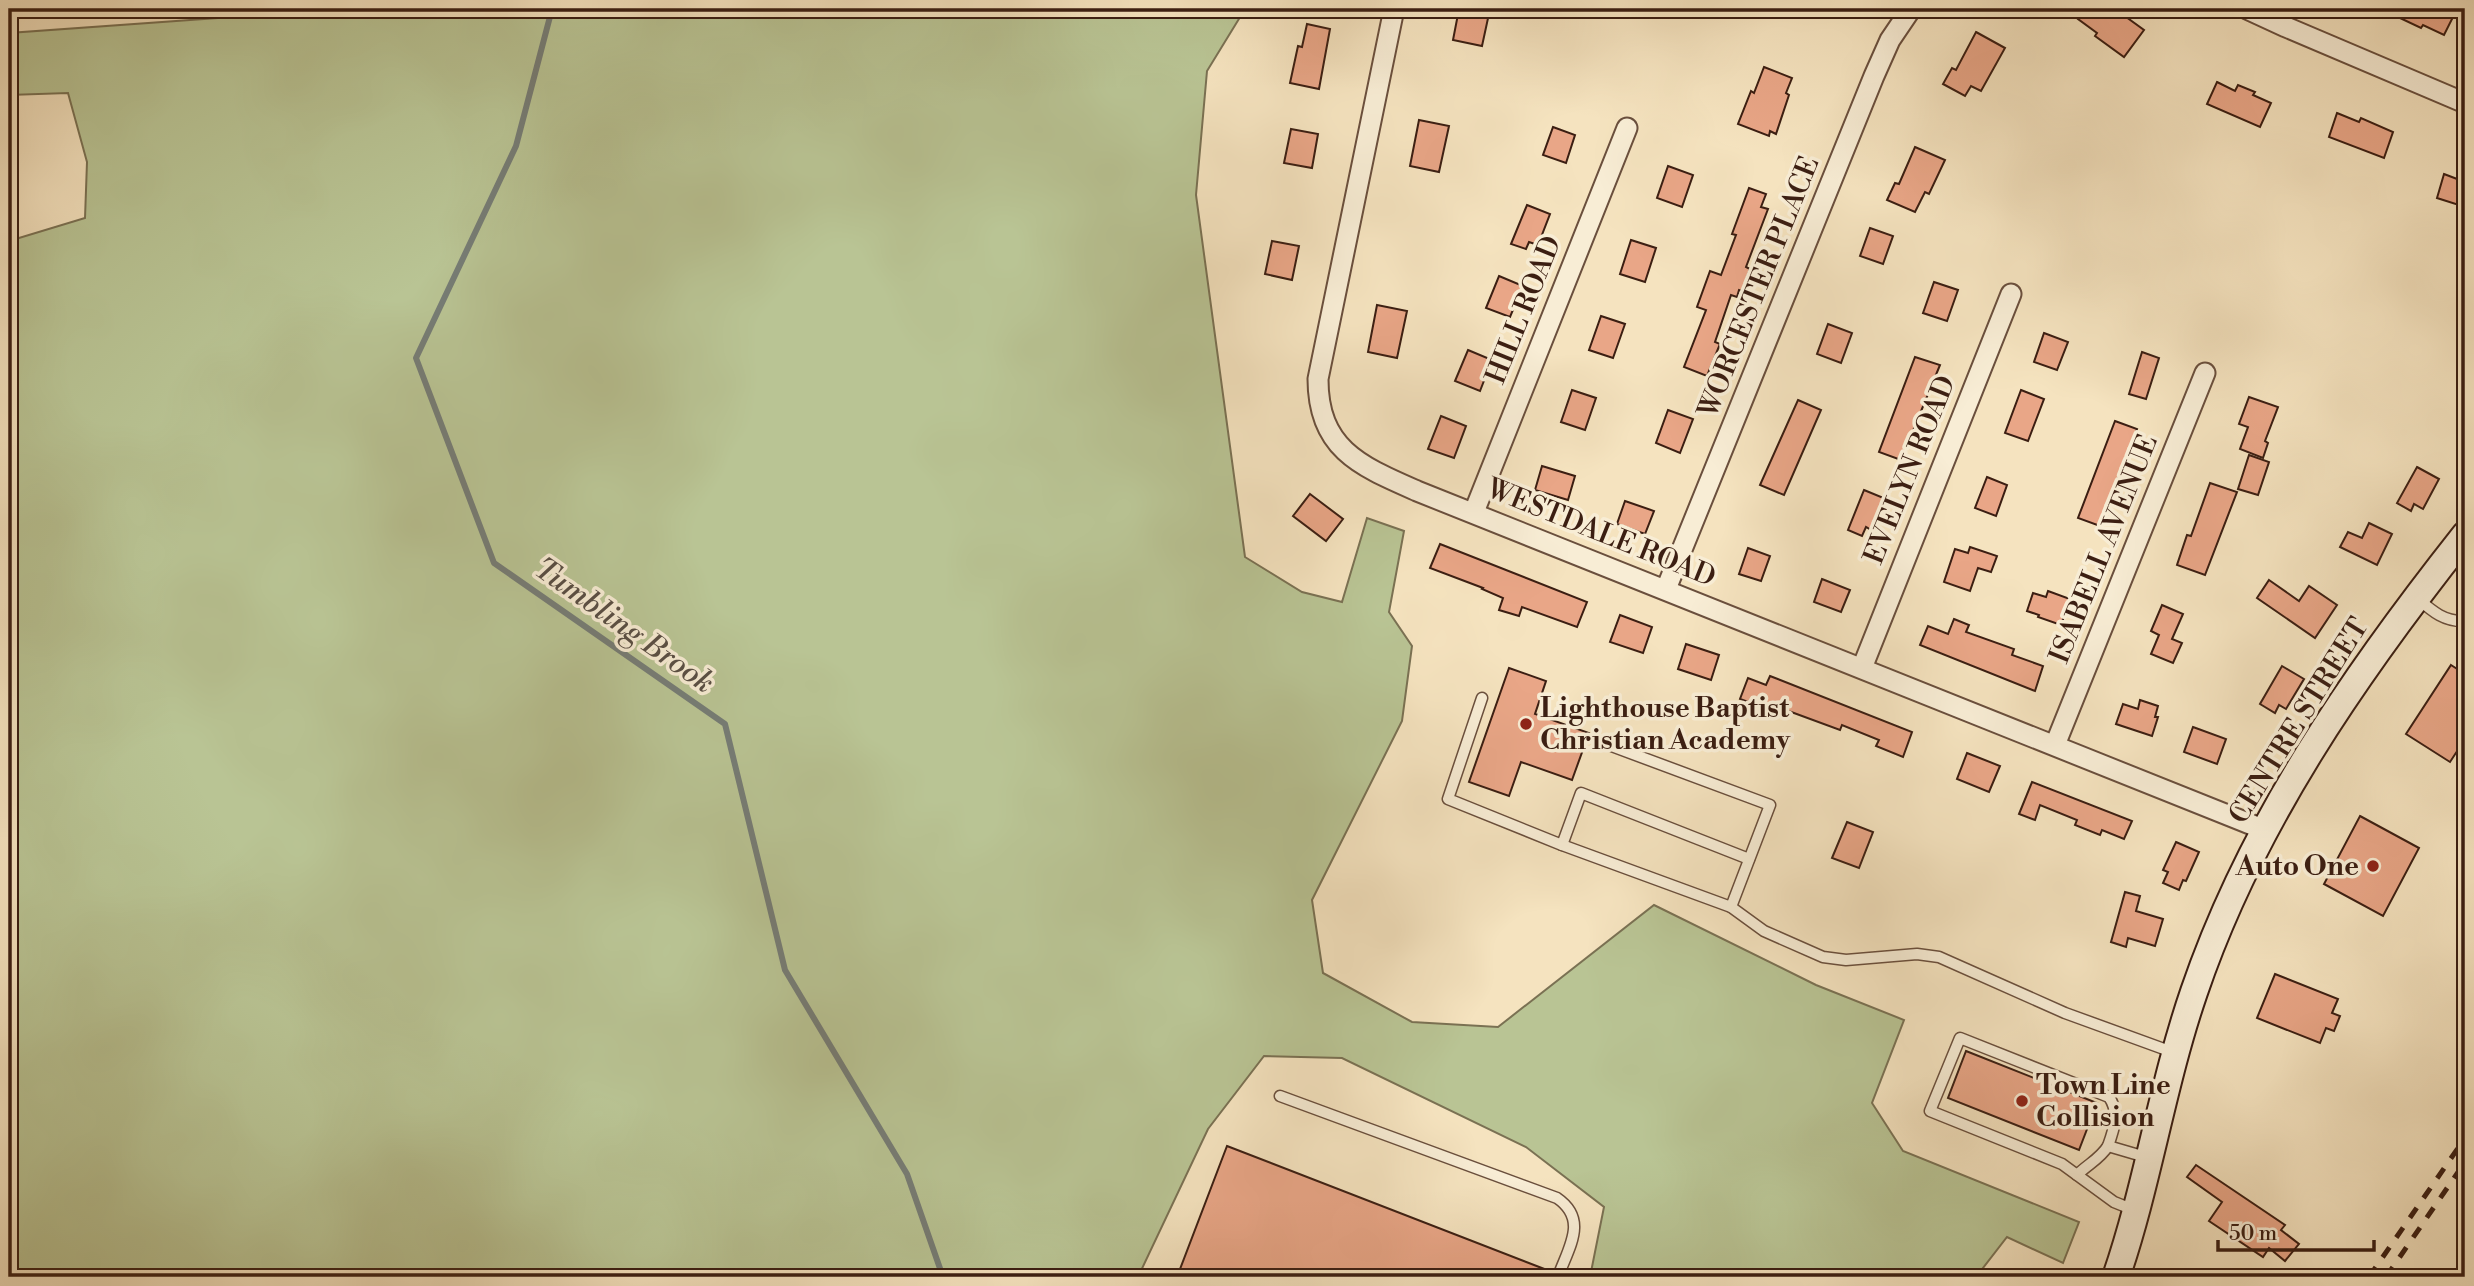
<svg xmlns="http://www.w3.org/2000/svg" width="2474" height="1286" font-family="'Libre Bodoni',serif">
<rect width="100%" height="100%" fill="#f5e3bf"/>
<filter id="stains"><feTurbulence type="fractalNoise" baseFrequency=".00286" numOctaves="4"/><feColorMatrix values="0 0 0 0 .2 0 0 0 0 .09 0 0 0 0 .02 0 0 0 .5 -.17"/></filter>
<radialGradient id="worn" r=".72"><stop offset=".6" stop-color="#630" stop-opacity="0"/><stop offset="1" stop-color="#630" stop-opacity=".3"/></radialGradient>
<!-- green -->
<path fill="#b9c494" stroke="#7a7153" stroke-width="2" d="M410,9H1245L1207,71L1196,195L1245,557L1302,592L1342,602L1367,518L1404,531L1389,612L1412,646L1402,721L1312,900L1323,973L1412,1022L1498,1027L1654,905L1816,985L1904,1020L1872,1103L1903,1151L2079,1222L2063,1263L2007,1237L1976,1277H1590L1604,1207L1526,1147L1342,1058L1264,1056L1208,1129L1138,1277H9V241L85,218L87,162L68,93L9,95V33L246,16Z"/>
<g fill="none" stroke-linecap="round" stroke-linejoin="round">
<!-- stream -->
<path stroke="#767d76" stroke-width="6" d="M552,9L516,146L416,358L494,563L725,724L785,970L907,1174L943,1277"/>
</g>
<!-- building -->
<g fill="#e9a687" stroke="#3b1e12" stroke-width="2">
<path d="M1459,9H1490L1482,46L1453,40Z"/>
<path d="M2086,9H2115L2144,30L2124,57L2095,36L2097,33L2078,19Z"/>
<path d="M2381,9H2457L2444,35L2423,25L2421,28Z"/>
<path d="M1307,24L1330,29L1319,89L1290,83L1298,46L1302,47Z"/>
<path d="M1976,32L2005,48L1981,91L1971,86L1965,96L1943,84L1952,68L1956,70Z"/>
<path d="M1764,67L1792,78L1786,93L1789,95L1776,134L1770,131L1769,136L1738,124L1751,91L1754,93Z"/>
<path d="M2217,82L2235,91L2238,85L2255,92L2253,95L2271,103L2260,127L2207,104Z"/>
<path d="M2337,113L2359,122L2361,118L2393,132L2384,158L2329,137Z"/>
<path d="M1419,120L1449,126L1439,172L1410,166Z"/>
<path d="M1553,127L1575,135L1566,163L1543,155Z"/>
<path d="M1291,129L1318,134L1312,168L1284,163Z"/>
<path d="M1915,147L1945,160L1929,194L1925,192L1915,212L1887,200L1895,183L1899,184Z"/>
<path d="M1668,166L1693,175L1682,207L1657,198Z"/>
<path d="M2444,174L2465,182V207L2437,198Z"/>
<path d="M1749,188L1766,194L1761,207L1768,209L1746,267L1750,269L1742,291L1739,290L1737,297L1731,295L1715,342L1720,344L1707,376L1684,367L1706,310L1697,307L1710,271L1721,275L1736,235L1732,234Z"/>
<path d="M1527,205L1550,214L1538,245L1529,242L1526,249L1511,244Z"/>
<path d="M1870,228L1893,236L1883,264L1860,256Z"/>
<path d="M1631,240L1656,248L1645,282L1620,274Z"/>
<path d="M1272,241L1299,246L1292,280L1265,274Z"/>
<path d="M1499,276L1523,286L1510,317L1486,308Z"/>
<path d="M1934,282L1958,290L1947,321L1923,313Z"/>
<path d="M1377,305L1407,311L1397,358L1368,352Z"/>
<path d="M1601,316L1625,324L1613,358L1589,350Z"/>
<path d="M1828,324L1852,333L1841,363L1817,354Z"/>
<path d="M2044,333L2068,342L2057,370L2034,362Z"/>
<path d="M1468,350L1492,360L1480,391L1455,381Z"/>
<path d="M2142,352L2159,358L2146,399L2129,394Z"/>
<path d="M1915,357L1940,365L1901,460L1879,452Z"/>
<path d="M1572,390L1596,398L1585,430L1561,422Z"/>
<path d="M2021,390L2044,399L2028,441L2005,433Z"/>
<path d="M2249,397L2278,407L2265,441L2268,443L2263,458L2240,449L2248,427L2239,424Z"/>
<path d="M1798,400L1821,410L1784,495L1760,485Z"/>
<path d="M1668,410L1693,419L1680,453L1656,443Z"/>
<path d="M1441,416L1466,426L1454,458L1428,449Z"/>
<path d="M2115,421L2137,429L2100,526L2078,518Z"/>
<path d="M2249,455L2269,462L2258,495L2238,489Z"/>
<path d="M1542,466L1575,476L1568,500L1535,490Z"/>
<path d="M2417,467L2439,479L2423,509L2414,504L2411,511L2397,503Z"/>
<path d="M1987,477L2007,485L1996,516L1975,508Z"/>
<path d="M2210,483L2237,492L2205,575L2177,565L2187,535L2191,536Z"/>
<path d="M1864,490L1886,499L1873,531L1866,527L1862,536L1848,530Z"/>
<path d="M1310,494L1343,519L1326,541L1293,516Z"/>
<path d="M1625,501L1654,511L1645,534L1617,524Z"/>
<path d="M2369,523L2392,534L2377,565L2340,547L2348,532L2362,538Z"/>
<path d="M1440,544L1587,602L1577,627L1522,607L1519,616L1499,610L1503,598L1482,589L1483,588L1430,568Z"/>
<path d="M1970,547L1997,556L1991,572L1978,568L1970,591L1944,582L1955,549L1968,553Z"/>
<path d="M1748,548L1770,556L1761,581L1739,574Z"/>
<path d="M1822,579L1850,590L1841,612L1814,602Z"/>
<path d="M2269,580L2299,601L2309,586L2337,605L2315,638L2257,598Z"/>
<path d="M2048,591L2070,599L2061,625L2038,617L2039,615L2027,611L2033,593L2046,597Z"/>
<path d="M2162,605L2183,614L2172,639L2182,643L2173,663L2151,654L2159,635L2151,631Z"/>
<path d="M1620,615L1652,627L1643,653L1610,642Z"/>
<path d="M1954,619L1969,625L1966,632L2014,649L2012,655L2043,666L2035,691L1920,645L1928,626L1948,634Z"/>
<path d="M1686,644L1719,655L1711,680L1678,669Z"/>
<path d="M2451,665L2465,674V739L2450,762L2406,734Z"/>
<path d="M2282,666L2304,679L2286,709L2279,705L2275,713L2260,704Z"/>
<path d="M1509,668L1546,681L1535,714L1589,733L1572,780L1521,762L1509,796L1469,782Z"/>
<path d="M1770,676L1912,732L1903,757L1876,746L1879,740L1842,725L1840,730L1764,702L1762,707L1740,699L1748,678L1766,685Z"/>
<path d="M2140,700L2158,706L2155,717H2158L2152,736L2116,724L2123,704L2138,709Z"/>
<path d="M2193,727L2226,739L2217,764L2184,752Z"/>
<path d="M1967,753L2000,766L1989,792L1957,779Z"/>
<path d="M2032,782L2132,821L2124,839L2102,830L2100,835L2075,825L2077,820L2040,805L2035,820L2019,814Z"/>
<path d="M2360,816L2419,848L2383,916L2324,884Z"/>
<path d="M1847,822L1873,832L1859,868L1832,858Z"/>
<path d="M2176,842L2199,852L2186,881L2183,880L2179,890L2163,883L2168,872L2163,870Z"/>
<path d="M2125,892L2140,896L2136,911L2163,919L2155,946L2128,938L2126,947L2111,942Z"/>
<path d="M2275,974L2338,999L2332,1013L2340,1016L2334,1031L2326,1028L2320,1043L2257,1018Z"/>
<path d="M1966,1051L2097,1103L2079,1150L1948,1098Z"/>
<path d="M1227,1146L1552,1272L1551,1277H1177Z"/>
<path d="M2196,1165L2285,1225L2281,1230L2299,1244L2285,1261L2269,1248L2263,1257L2209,1221L2222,1202L2187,1177Z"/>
</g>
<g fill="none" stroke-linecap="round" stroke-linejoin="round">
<defs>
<g id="lane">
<path d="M2417,598C2432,611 2444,622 2465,621"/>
<path d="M1482,698L1448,799L1562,845L1731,907L1764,931L1823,957L1846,960L1917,954L1939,957L2065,1013L2175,1053"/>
<path d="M1598,741L1770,805L1731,907"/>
<path d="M1562,845L1581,793L1749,859"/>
<path d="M1280,1096L1557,1198C1589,1220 1568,1248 1558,1277"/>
<path d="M2077,1175C2088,1164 2100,1159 2108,1146"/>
<path d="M2134,1210L2114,1202L2062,1164L1930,1111L1960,1038L2109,1097C2120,1113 2114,1129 2108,1146L2149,1158"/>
</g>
<g id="street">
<path d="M1394,9L1318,379C1318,449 1360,466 1417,491L2265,830"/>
<path d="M2247,9L2286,27L2465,103"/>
<path d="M1474,512L1627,128"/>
<path d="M1666,589L1874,76L1890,40L1911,9"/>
<path d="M1862,668L2011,294"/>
<path d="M2055,745L2205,373"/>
</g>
<path id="secondary" d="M2116,1277C2148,1184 2162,1085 2194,992C2252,822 2355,674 2465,535"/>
</defs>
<!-- lane casing -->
<use href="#lane" stroke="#6a4f3d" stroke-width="13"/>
<!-- street casing -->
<use href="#street" stroke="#6a4f3d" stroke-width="23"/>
<!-- secondary casing -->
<use href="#secondary" stroke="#3b1e12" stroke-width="30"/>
<!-- lane -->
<use href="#lane" stroke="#f8edd5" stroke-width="10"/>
<!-- street -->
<use href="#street" stroke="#f8edd5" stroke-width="19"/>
<!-- secondary -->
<use href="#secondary" stroke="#f8edd5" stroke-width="26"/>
<!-- rail -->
<g stroke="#3b1e12" stroke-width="5" stroke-dasharray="12 12" stroke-linecap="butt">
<path d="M2369,1277L2465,1138"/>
<path d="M2386,1277L2465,1162"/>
</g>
</g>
<!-- markers -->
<g fill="#8f2418" stroke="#f8edd5" stroke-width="2.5">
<circle cx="1526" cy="724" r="7"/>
<circle cx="2373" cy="866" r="7"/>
<circle cx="2022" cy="1101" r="7"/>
</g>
<g text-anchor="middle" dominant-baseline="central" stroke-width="7" stroke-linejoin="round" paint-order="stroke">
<!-- street labels -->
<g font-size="28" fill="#3b1e12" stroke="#f8edd5">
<text transform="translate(1759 287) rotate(-68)">WORCESTER PLACE</text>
<text transform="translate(1524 310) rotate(-68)">HILL ROAD</text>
<text transform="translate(1910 470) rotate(-68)">EVELYN ROAD</text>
<text transform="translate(1601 533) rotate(22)">WESTDALE ROAD</text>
<text transform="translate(2104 549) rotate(-68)">ISABELL AVENUE</text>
<text transform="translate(2299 721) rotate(-58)">CENTRE STREET</text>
</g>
<!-- poi labels -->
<g font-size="28" font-weight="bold" fill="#3b1e12" stroke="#f8edd5" text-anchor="start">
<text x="1540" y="708">Lighthouse Baptist<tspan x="1540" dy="32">Christian Academy</tspan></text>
<text x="2359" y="866" text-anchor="end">Auto One</text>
<text x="2036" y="1085">Town Line<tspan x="2036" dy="32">Collision</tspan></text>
</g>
<!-- water labels -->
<g font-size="30" font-style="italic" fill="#594e44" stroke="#f8edd5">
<text transform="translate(624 626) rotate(35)">Tumbling Brook</text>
</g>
</g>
<!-- margin -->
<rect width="2474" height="1286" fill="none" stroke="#f5e3bf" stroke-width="35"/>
<rect x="10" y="10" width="2453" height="1265" fill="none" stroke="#3b1e12" stroke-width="3.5"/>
<rect x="18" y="18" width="2439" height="1251" fill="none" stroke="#3b1e12" stroke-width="2"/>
<!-- scale -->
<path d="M2218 1240v10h156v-10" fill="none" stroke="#3b1e12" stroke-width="3.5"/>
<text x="2229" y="1240" font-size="21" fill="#3b1e12" stroke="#f8edd5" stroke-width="5" paint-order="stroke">50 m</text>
<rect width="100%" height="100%" filter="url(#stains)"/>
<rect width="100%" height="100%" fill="url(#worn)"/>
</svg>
